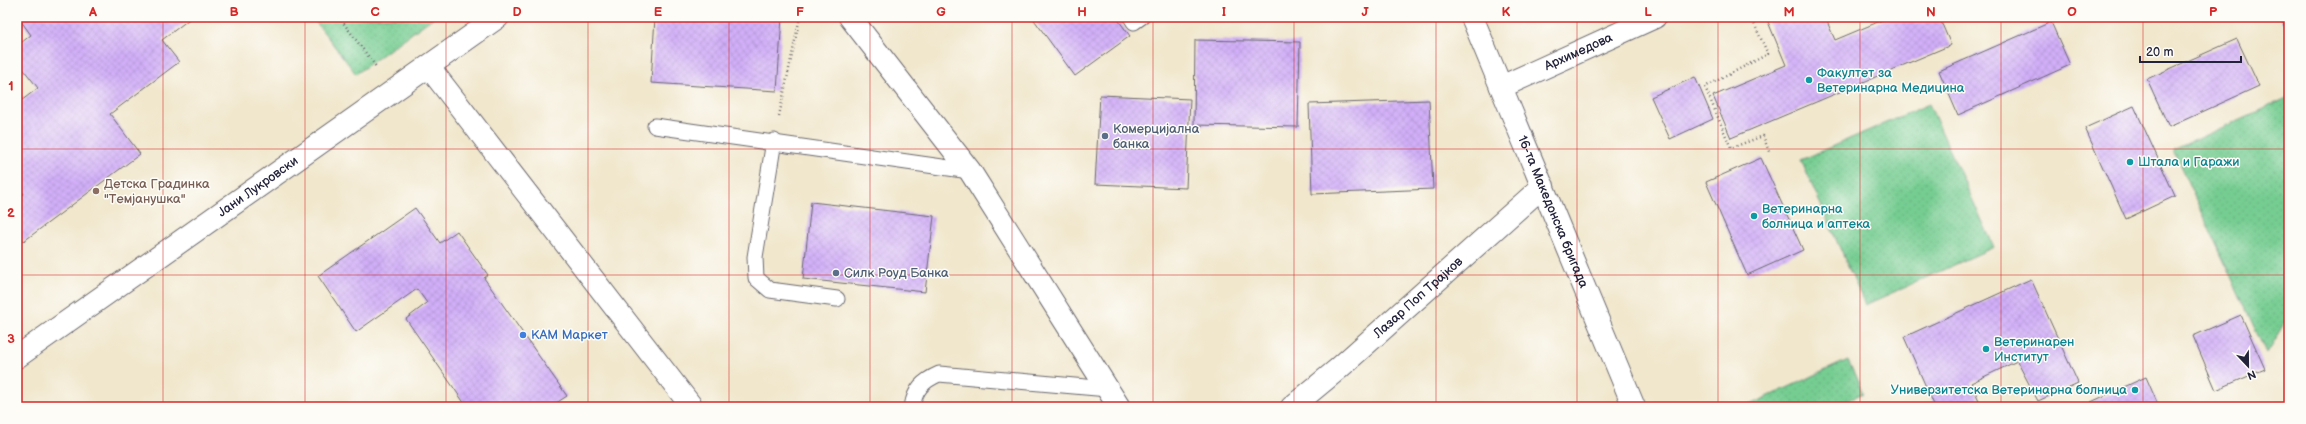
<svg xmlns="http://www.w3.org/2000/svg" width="2306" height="424" font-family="'Balsamiq Sans',sans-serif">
<defs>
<pattern id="green-dots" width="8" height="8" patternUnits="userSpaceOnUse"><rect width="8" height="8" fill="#76cd92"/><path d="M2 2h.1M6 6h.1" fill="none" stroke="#66b07f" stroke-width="1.8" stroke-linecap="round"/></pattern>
<pattern id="building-cross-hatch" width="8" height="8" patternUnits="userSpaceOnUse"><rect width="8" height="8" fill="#d1aff8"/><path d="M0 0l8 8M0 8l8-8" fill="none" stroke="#b396d6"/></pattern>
</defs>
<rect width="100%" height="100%" fill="#fdfcf7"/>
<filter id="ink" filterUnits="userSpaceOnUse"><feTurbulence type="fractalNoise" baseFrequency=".025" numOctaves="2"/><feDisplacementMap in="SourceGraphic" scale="8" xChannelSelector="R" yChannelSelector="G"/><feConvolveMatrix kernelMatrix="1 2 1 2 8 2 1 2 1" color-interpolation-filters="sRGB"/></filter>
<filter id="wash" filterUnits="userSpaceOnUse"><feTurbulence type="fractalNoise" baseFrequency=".012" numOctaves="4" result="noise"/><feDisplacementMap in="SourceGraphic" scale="16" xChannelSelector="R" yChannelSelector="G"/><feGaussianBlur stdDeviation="0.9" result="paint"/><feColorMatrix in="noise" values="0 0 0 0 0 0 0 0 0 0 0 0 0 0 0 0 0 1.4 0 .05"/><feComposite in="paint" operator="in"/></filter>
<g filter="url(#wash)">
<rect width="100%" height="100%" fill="#f1e7cd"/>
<!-- green -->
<g fill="url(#green-dots)" stroke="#4c7866">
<path d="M312,17H434L356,74Z"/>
<path d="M2289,97V316L2266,353L2173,150Z"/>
<path d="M1929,104L1994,247L1865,305L1801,160Z"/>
<path d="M1848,360L1863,393L1834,407H1745Z"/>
</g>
<g id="blocks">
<!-- building -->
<g fill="url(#building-cross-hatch)">
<path d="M18,17H192L162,40L179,62L110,114L140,154L24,241L17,232V199L24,194L17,185V104L38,88L17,61V46L31,35Z"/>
<path d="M655,17H782L777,91L651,83Z"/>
<path d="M1032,17H1116L1130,36L1075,76Z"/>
<path d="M1766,17H1825L1835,40L1890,17H1939L1951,45L1731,138L1713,96L1786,65Z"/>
<path d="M2286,17H2289V36L2281,19Z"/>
<path d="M2051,22L2070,65L1958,115L1939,71Z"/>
<path d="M2237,39L2259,86L2169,127L2147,79Z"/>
<path d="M1195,40L1300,42L1298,127L1194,125Z"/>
<path d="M1695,77L1713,119L1670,139L1651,97Z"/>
<path d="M1100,95L1190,99L1186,188L1095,184Z"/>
<path d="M1429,100L1433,189L1312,194L1309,104Z"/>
<path d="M2134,106L2175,196L2126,219L2085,128Z"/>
<path d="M1761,158L1803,250L1747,275L1706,182Z"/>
<path d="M811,202L934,216L925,292L803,279Z"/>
<path d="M415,208L440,243L457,231L488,275L484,278L567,396L550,407H467L406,319L427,303L417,289L356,332L318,276Z"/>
<path d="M2031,279L2078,383L2038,401L2017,361L1971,383L1982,407H1935L1904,337Z"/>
<path d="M2241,315L2265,369L2216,390L2193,336Z"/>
<path d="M2146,377L2159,407H2094L2091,402Z"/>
</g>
</g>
</g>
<g filter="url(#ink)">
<use href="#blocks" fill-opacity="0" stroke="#6a676e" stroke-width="1"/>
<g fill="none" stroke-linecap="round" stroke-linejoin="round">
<defs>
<g id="service">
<path d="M1131,17L1134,22L1141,17"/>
<path d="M655,126L970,171"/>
<path d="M774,141L755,257L756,278L770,290L837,299"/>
<path d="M912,407C915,389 923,381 939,374L1108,389"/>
</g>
<g id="minor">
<path d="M850,17L970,171L1119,407"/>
<path d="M429,67L692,407"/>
<path id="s1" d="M1501,87L1655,17"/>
<path id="s2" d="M17,357L498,17"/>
<path id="s3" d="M1292,407L1338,369L1543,186"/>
</g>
<g id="tertiary">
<path id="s4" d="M1472,17L1634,407"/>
</g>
</defs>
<!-- service casing -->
<use href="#service" stroke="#6a676e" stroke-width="17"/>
<!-- minor casing -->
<use href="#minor" stroke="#6a676e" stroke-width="24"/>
<!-- tertiary casing -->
<use href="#tertiary" stroke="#6a676e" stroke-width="24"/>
<!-- path -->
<g stroke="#6a676e" stroke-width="2.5" stroke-dasharray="1 3" stroke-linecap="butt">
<path d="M339,17L377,68"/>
<path d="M1751,17L1768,54L1705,87L1731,148L1763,136L1770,154"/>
<path d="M779,116L800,17"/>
</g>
<!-- service -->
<use href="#service" stroke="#fff" stroke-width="15"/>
<!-- minor -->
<use href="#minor" stroke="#fff" stroke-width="22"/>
<!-- tertiary -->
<use href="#tertiary" stroke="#fff" stroke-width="22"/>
</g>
</g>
<!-- grid -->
<path fill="none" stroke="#d62828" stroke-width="1" stroke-opacity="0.55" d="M163,17V407M305,17V407M446,17V407M588,17V407M729,17V407M870,17V407M1012,17V407M1153,17V407M1294,17V407M1436,17V407M1577,17V407M1718,17V407M1860,17V407M2001,17V407M2143,17V407M17,149H2289M17,275H2289"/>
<!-- markers -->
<g fill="#0f9aa8" stroke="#fdfcf7" stroke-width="1.5">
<circle cx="1809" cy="80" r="4"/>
<circle cx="2130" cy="162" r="4"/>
<circle cx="1754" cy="216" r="4"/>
<circle cx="1986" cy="349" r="4"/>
<circle cx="2135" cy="390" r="4"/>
</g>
<g fill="#5c6f8a" stroke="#fdfcf7" stroke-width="1.5">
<circle cx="1105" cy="136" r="4"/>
<circle cx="836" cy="273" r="4"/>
</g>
<circle fill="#8d6e63" stroke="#fdfcf7" stroke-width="1.5" cx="96" cy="191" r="4"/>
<circle fill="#3f7fe0" stroke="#fdfcf7" stroke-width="1.5" cx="523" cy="335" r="4"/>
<g text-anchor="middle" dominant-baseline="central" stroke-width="3" stroke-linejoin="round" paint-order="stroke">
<!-- street labels -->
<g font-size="13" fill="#22223b" stroke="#fdfcf7">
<text stroke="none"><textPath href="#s1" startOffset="85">Архимедова</textPath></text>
<text stroke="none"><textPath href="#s2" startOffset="295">Јани Лукровски</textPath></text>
<text stroke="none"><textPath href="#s4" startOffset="211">16-та Македонска бригада</textPath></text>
<text stroke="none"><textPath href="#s3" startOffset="167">Лазар Поп Трајков</textPath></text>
</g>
<!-- culture labels -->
<g font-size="13" fill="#0d838f" stroke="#fdfcf7" text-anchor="start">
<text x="1817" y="73">Факултет за<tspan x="1817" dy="15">Ветеринарна Медицина</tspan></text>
<text x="2138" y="162">Штала и Гаражи</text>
<text x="1762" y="209">Ветеринарна<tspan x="1762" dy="15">болница и аптека</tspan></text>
<text x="1994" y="342">Ветеринарен<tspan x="1994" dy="15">Институт</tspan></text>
<text x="2127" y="390" text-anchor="end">Универзитетска Ветеринарна болница</text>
</g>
<!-- service labels -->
<g font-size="13" fill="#4e5e75" stroke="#fdfcf7" text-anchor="start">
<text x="1113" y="129">Комерцијална<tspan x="1113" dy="15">банка</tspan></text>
<text x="844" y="273">Силк Роуд Банка</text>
</g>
<!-- education labels -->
<g font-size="13" fill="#785e54" stroke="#fdfcf7" text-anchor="start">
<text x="104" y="184">Детска Градинка<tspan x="104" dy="15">"Темјанушка"</tspan></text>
</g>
<!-- shop labels -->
<g font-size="13" fill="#366cbe" stroke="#fdfcf7" text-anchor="start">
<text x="531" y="335">КАМ Маркет</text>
</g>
</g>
<!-- margin -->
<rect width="2306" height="424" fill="none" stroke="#fdfcf7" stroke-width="44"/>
<!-- north arrow -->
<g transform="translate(2248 366) rotate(158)" stroke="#fdfcf7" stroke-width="3" paint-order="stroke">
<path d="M0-3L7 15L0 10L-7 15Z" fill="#22223b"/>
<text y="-6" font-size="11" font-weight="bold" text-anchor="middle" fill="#22223b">N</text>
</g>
<!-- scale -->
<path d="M2140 56v6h101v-6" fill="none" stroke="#22223b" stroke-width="2"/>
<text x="2146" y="56" font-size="12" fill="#22223b" stroke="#fdfcf7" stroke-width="3" paint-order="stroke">20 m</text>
<rect x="22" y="22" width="2262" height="380" fill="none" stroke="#d62828" stroke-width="1.5"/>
<g font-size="13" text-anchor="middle" font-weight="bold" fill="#d62828">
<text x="93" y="16">A</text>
<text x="234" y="16">B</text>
<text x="375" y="16">C</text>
<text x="517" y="16">D</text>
<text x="658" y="16">E</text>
<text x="800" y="16">F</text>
<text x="941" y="16">G</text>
<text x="1082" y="16">H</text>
<text x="1224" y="16">I</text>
<text x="1365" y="16">J</text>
<text x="1506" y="16">K</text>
<text x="1648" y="16">L</text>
<text x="1789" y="16">M</text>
<text x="1931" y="16">N</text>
<text x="2072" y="16">O</text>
<text x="2213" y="16">P</text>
<text x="11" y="90">1</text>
<text x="11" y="217">2</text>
<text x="11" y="343">3</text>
</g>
</svg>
